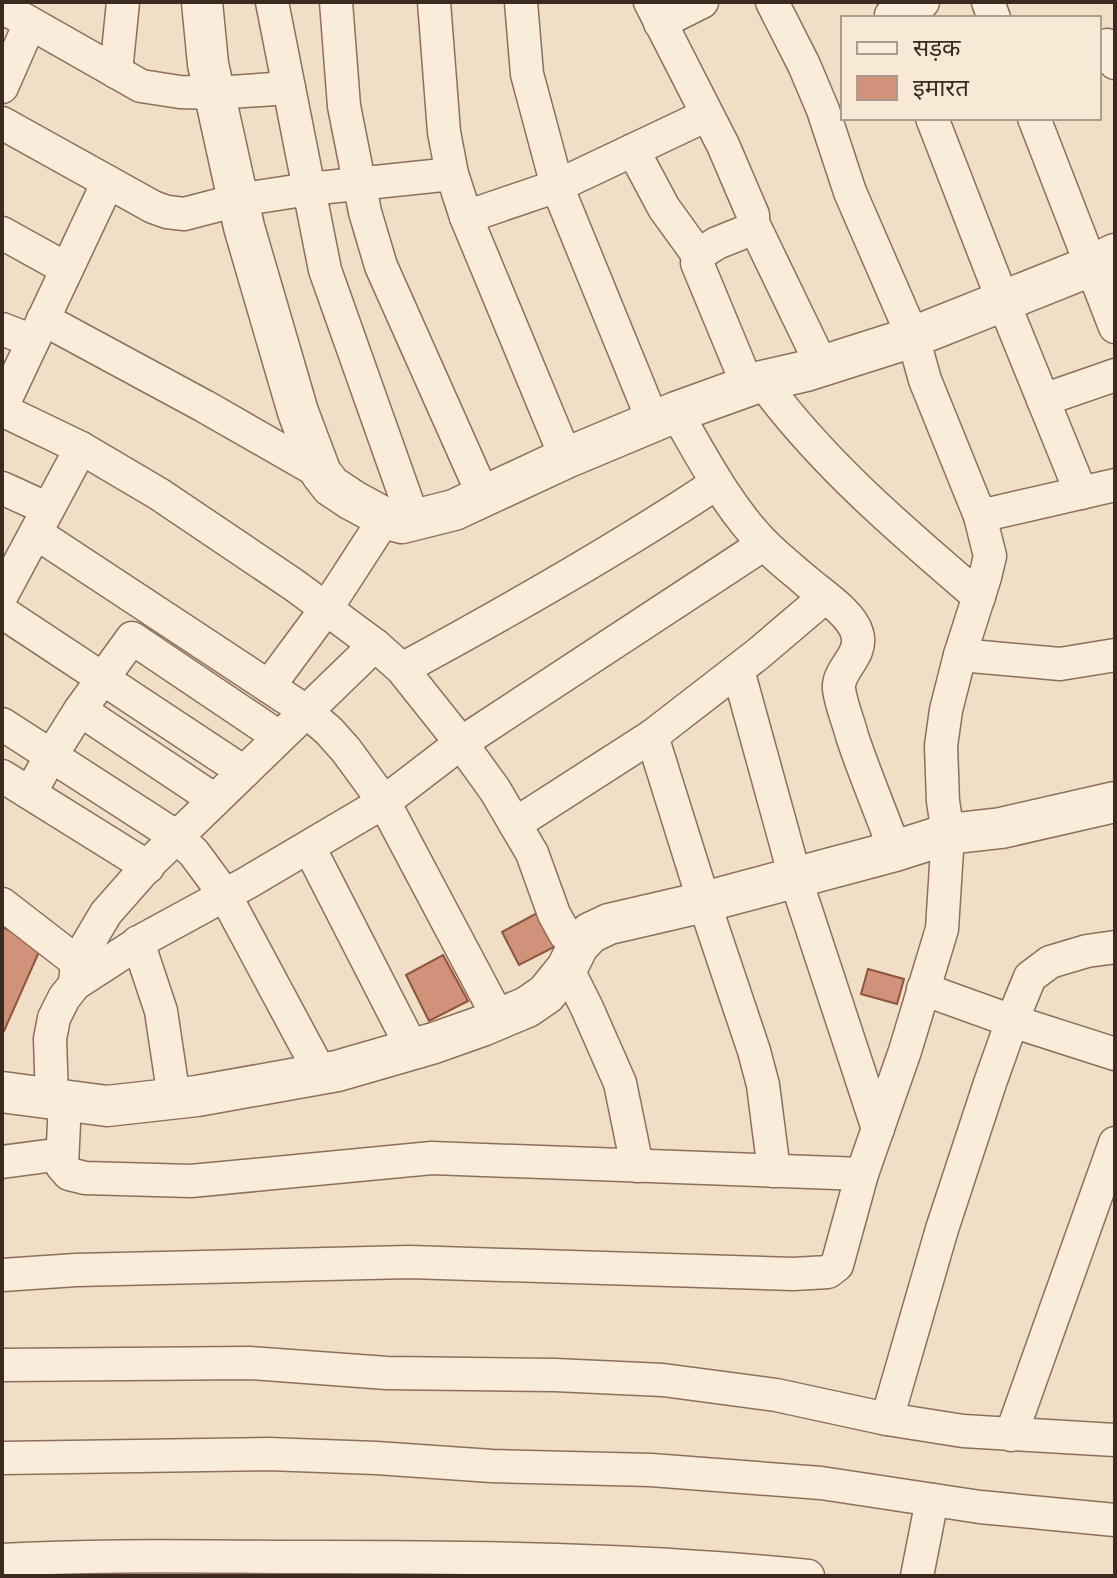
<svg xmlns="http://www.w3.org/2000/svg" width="1117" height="1578" font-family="Spectral,'Noto Sans Devanagari',serif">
<rect width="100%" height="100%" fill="#f0dec6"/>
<!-- building -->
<g fill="#d0937a" stroke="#8d543f" stroke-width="2">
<path d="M537,913L554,947L519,965L502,932Z"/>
<path d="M2,927L42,945L4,1031L2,1030Z"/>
<path d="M443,955L468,1001L429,1021L406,975Z"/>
<path d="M868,969L904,979L897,1004L861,994Z"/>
</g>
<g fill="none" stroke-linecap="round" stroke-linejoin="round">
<defs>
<g id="minor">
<path d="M272,2L325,270L414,521"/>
<path d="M336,2L344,106L365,212L381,266L484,497"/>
<path d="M434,2L444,132L452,174L466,217L566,458"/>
<path d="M521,2L527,74L557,186L653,421"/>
<path d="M650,2L723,145L753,215V223L747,231L717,243L698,255L697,263L748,386"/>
<path d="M988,2L994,18"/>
<path d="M2,7L141,86L180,92L215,93L289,88"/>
<path d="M891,15L923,2"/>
<path d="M660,23L702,2"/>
<path d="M1107,45L1115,63"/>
<path d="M116,72L123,2"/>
<path d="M2,87L30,23"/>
<path d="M932,118L1003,301L1081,493"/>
<path d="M1034,118L1115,327"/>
<path d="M2,123L153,207L167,212L184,214L238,200L309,189L452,174"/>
<path d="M633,150L664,208L698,255"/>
<path d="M466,217L557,186L707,115"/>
<path d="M753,223L822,366"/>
<path d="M2,233L67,269"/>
<path d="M43,319L204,406L321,473"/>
<path d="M2,329L33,341"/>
<path d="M762,381C822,463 902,531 979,597"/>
<path d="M1043,400L1115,375"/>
<path d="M2,407L108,182"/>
<path d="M2,410L81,448L159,494L294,585L375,645L402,669L461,743L495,790L532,853L554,914L565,934L578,946"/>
<path d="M676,412C702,457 727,506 764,544C777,557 792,569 806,581C821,594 851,613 857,633C864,656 837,669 839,689C841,705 848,720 852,736C865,775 881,812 895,851"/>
<path d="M2,488L48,509"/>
<path d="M980,516L1115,485"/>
<path d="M36,533L306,711L329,731L346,750L384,802L499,1019"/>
<path d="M2,595L81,448"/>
<path d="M2,612L244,772"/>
<path d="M960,655L1060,664L1115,655"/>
<path d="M402,669C509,611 615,551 717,483"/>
<path d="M738,670L795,877L878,1129"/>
<path d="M269,686L326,609L385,518"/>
<path d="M80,710L132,638L279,737"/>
<path d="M2,724L177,837L194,853L225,895L321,1074"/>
<path d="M652,736L704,902L754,1051L763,1085L774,1171"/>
<path d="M2,776L148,867"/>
<path d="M30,793L51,756L80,710L215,800"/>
<path d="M515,824L652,736L758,654L825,597"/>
<path d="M309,847L413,1050"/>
<path d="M2,904L77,962"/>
<path d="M138,942L161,1011L174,1098"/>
<path d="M567,968L587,1008L620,1083L637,1166"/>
<path d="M75,984L77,962L106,913L151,862L375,645"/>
<path d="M923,989L1012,1021L1115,1054"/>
<path d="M52,1099L50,1039L54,1018L64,998L75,984L146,938L247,883L384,802L461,743L764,544"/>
<path d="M65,1101L62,1166L69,1174L85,1178L191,1181L432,1158L862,1174"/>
<path d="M2,1162L62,1154"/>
<path d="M2,1275L76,1270L409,1262L793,1274L828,1272L837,1265L862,1174L905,1051L942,929L948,834L943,801L941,746L946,710L960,655L985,577L990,556L980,516L925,380L913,337L850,192L823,110L804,65L772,2"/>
<path d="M2,1365L250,1363L387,1373L555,1375L663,1380L776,1395L887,1419L963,1431L1115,1440"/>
<path d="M887,1419L942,1229L990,1083L1012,1021L1030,977L1050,962L1087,951L1115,947"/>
<path d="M1011,1435L1115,1143"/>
<path d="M2,1458L268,1454L376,1458L492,1466L651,1470L821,1483L980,1507L1115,1520"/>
<path d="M2,1560C107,1554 212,1557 317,1557C481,1557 645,1559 808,1576"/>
<path d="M917,1576L932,1500"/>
</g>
<g id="tertiary">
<path d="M202,2L208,64L244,227L298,412L321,473L331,486L352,500L385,518L402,523L454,510L566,458L676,412L762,381L806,371L913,337L1091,266L1115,254"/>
<path d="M2,1092L107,1106L197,1096L337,1071L434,1043L482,1026L527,1007L546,994L567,968L578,946L590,933L609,924L704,902L895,851L948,834L1001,828L1115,802"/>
</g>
</defs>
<!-- minor casing -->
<use href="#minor" stroke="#8d6f5a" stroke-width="35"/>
<!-- tertiary casing -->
<use href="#tertiary" stroke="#8d6f5a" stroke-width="43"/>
<!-- minor -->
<use href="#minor" stroke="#faecda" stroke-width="32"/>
<!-- tertiary -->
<use href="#tertiary" stroke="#faecda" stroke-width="40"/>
</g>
<!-- border -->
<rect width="1117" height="1578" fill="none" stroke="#3c291f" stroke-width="8"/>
<!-- legend -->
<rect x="841" y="16" width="260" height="104" fill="#f7e9d6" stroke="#ac9c8d" stroke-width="2"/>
<rect x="857" y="42" width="40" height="12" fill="#faecda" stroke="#ac9c8d" stroke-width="2"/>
<text x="913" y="56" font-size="24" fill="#3c291f">सड़क</text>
<rect x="857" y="76" width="40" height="24" fill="#d0937a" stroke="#ac9c8d" stroke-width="2"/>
<text x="913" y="96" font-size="24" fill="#3c291f">इमारत</text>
</svg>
